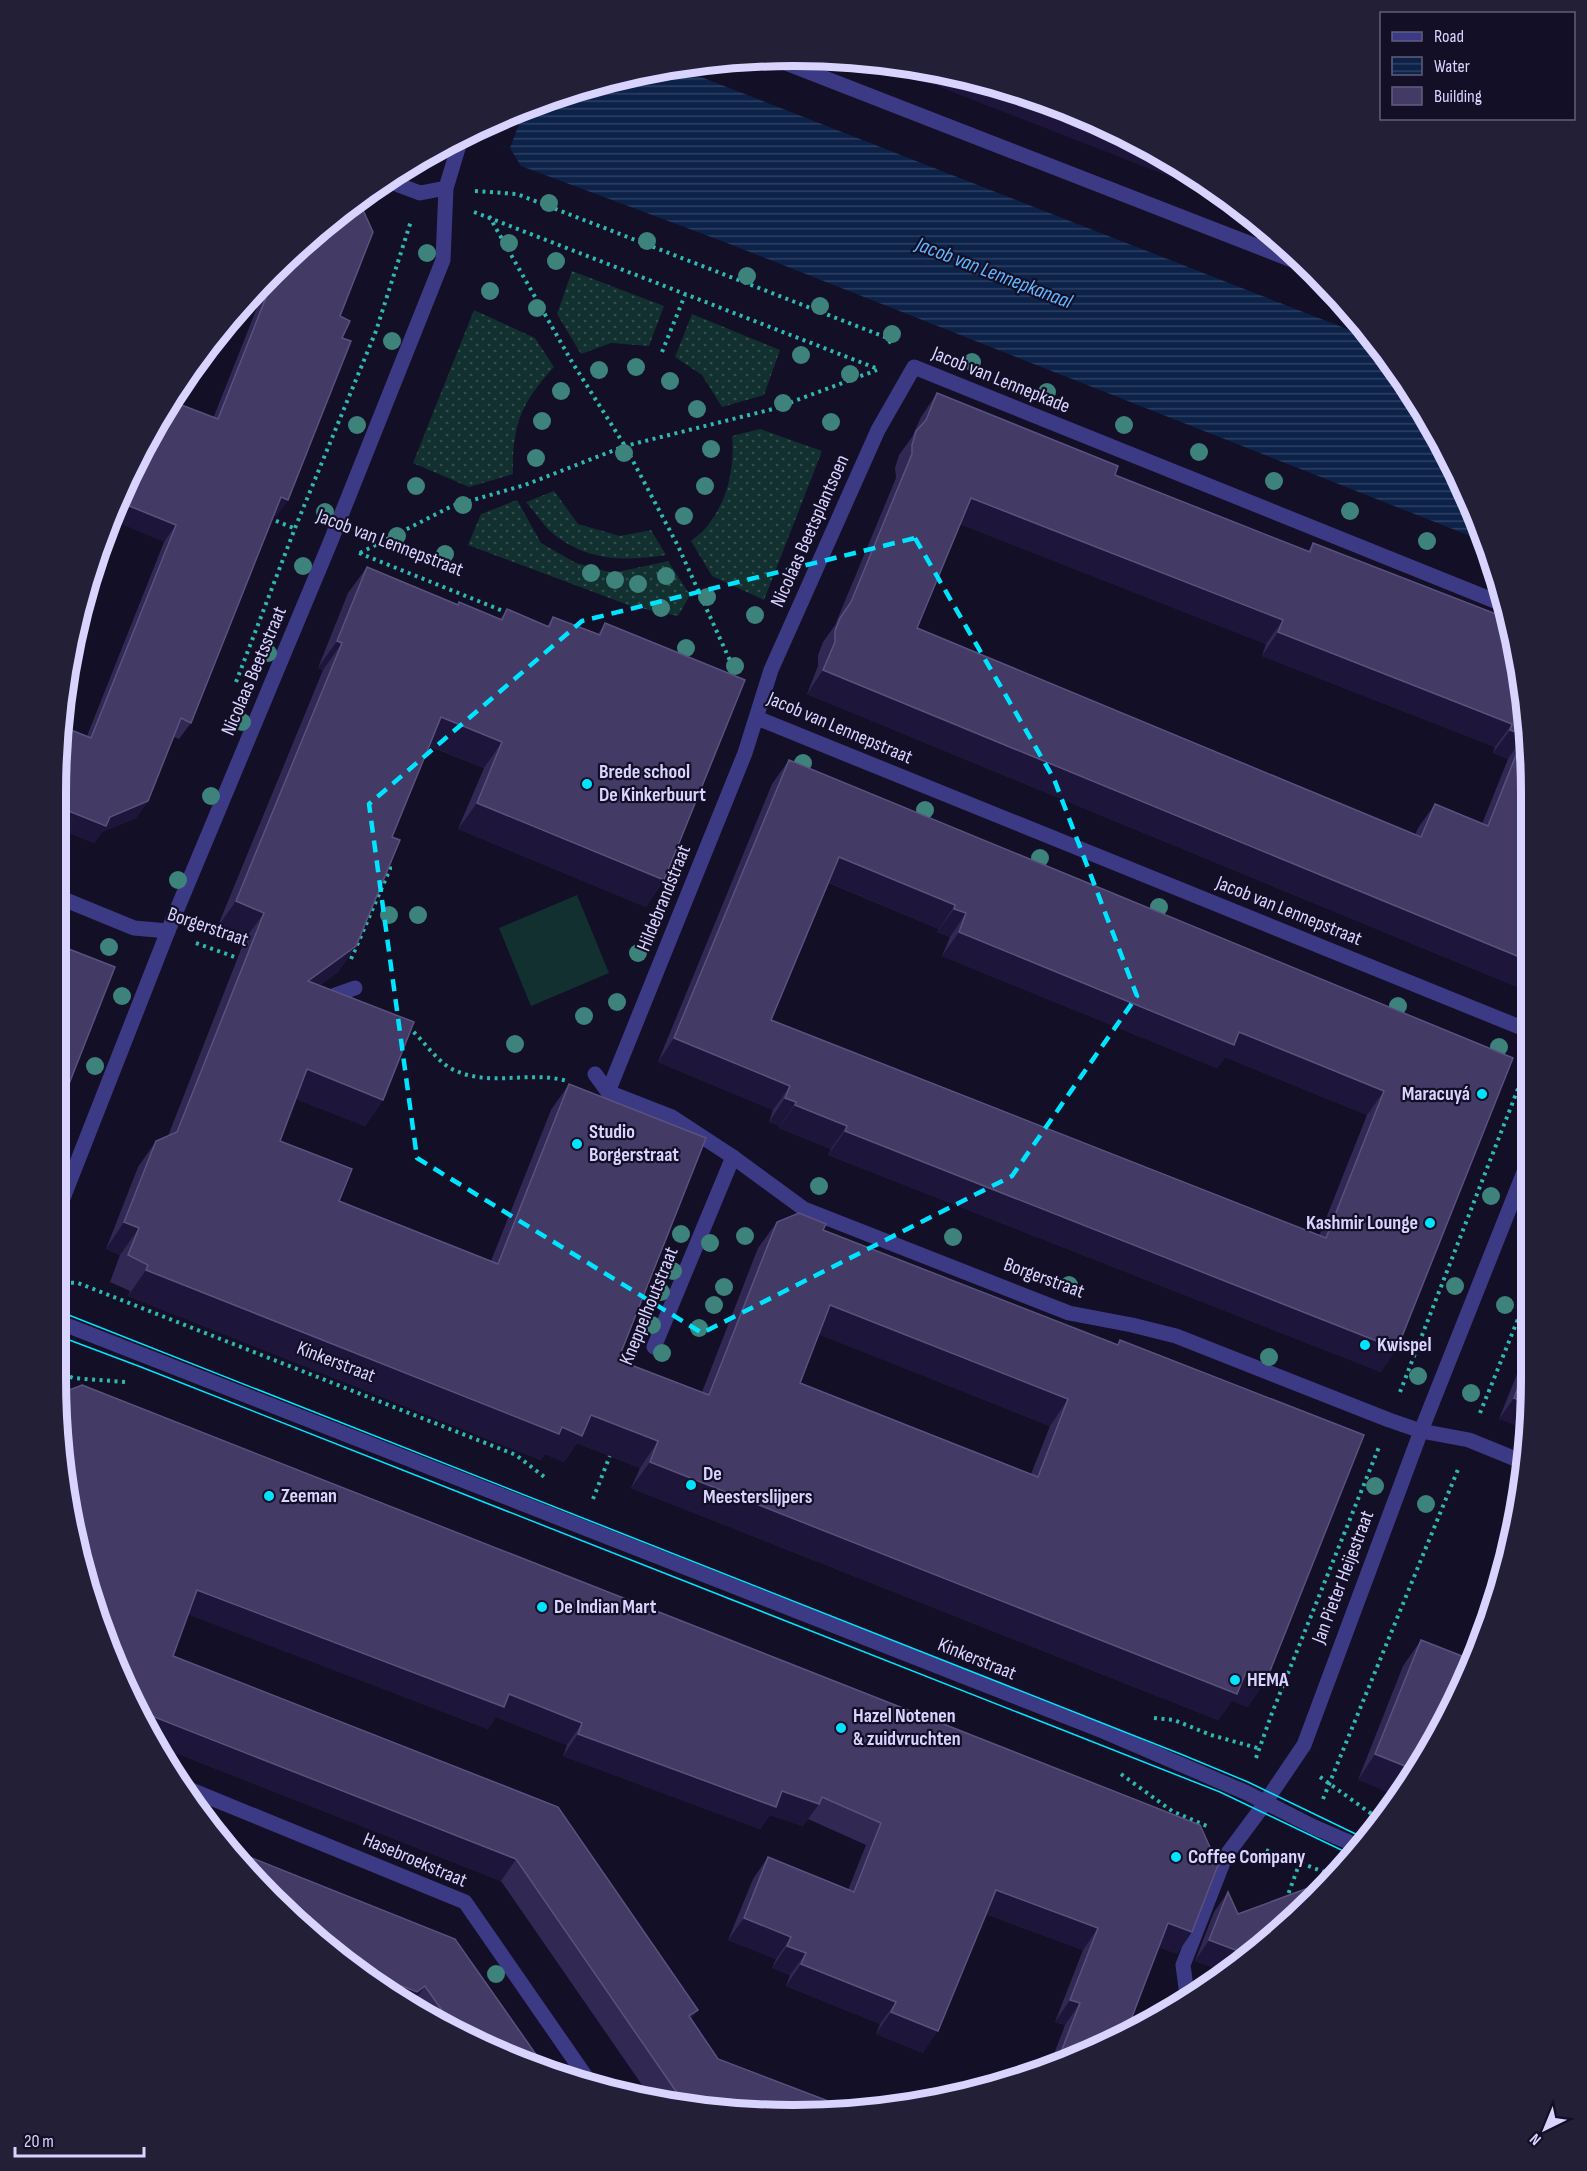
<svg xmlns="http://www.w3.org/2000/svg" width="1587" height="2171" font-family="'Sofia Sans Condensed',sans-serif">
<defs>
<pattern id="grass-dots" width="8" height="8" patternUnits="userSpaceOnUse" patternTransform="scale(1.5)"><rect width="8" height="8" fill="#12302f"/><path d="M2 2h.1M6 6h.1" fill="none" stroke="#344d4e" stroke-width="1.8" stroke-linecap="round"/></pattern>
<pattern id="water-rules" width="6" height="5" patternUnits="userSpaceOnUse" patternTransform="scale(1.5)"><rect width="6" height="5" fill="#0c2248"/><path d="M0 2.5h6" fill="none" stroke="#2f4163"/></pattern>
</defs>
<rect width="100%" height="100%" fill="#130f26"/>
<!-- grass -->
<g fill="url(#grass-dots)">
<path d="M572,271L664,306L649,346L611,343L581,354L557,314Z"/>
<path d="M474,310L535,338L554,367C521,403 512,425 513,474L469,487L413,463Z"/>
<path d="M692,314L780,350L764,395L722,407L702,375L675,357Z"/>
<path d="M760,429L822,451L764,600L712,576L691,541C697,536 704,531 708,525C728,500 735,466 732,436Z"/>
<path d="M554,491L578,524L620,536L651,530L666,555C623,562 581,561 547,528C540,520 533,510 526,502Z"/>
<path d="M517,500L541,543L576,563L613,573L668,561L690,595L678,616L631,606L468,545L481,514Z"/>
</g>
<!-- pitch -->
<path fill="#12302f" d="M577,895L609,973L531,1006L499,928Z"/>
<!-- water -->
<path fill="url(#water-rules)" d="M678,68L1375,340L1475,511L1483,541L727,243L521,166L510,148L466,132L602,81Z"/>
<!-- pier -->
<path fill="#130f26" d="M524,110L510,148L466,132Z"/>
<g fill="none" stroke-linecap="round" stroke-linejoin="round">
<!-- path -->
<g stroke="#2fb8b0" stroke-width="4" stroke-dasharray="3 4.5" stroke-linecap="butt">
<path d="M475,191L517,194L885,337L893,345"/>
<path d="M474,212L878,369"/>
<path d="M489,216L572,362L625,446L678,546L737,676"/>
<path d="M662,352L685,295"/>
<path d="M269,518L296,529"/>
<path d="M359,553L508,613"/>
<path d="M360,553L452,506L525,485L625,446L773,409L877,370"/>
<path d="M236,682L295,528L376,331L411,221"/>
<path d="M196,943L243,960"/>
<path d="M351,959L390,869V860"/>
<path d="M408,1027C424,1040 434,1059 452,1069C489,1088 528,1070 567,1081"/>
<path d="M56,1282L78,1283L516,1455L547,1479"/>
<path d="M56,1371L73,1378L125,1382"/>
<path d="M1400,1392L1528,1063"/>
<path d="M1480,1413L1529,1292"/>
<path d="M593,1499L611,1453"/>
<path d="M1154,1718L1174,1720L1211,1735L1261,1749"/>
<path d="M1256,1758L1272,1713L1379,1447"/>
<path d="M1121,1774L1172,1811L1209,1827"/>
<path d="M1320,1777L1380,1820"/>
<path d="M1323,1799L1459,1467"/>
<path d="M1266,1850L1335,1876"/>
<path d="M1286,1900L1303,1854"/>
</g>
<!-- minor -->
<g stroke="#3d3a85" stroke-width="15">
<path d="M773,58L1305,265"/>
<path d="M388,181L420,193L446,188"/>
<path d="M757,718L1527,1030"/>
<path d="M56,896L134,928L168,931"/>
<path d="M335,995L355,988"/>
<path d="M595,1074L608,1092L672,1117L733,1157L804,1209L1069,1313L1132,1325L1176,1336L1389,1420L1421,1431L1469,1440L1523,1462"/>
<path d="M608,1092L745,753L771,670L878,430L914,367L1500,603"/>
<path d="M56,1216L168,931L330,543L443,260L446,188L462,135"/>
<path d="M56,1321L1103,1731L1245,1792L1314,1827L1360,1847"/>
<path d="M654,1347L733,1157"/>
<path d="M179,1785L465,1902L591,2084"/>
<path d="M1187,1995L1183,1965L1222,1865L1228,1853L1260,1810L1304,1745L1421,1431L1528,1162"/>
</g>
<!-- tram -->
<g stroke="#00e5ff" stroke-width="1.5">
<path d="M56,1310L1183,1755L1248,1782L1366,1839"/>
<path d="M56,1335L141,1367L1220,1792L1354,1856"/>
</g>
</g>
<!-- trees -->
<g fill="#3d827b">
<circle cx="549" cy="203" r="9"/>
<circle cx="647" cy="241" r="9"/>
<circle cx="509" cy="243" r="9"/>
<circle cx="427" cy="253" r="9"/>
<circle cx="556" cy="261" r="9"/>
<circle cx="747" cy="276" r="9"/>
<circle cx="490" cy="291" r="9"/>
<circle cx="820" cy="306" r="9"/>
<circle cx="537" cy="308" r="9"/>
<circle cx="892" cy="334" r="9"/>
<circle cx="392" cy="341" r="9"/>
<circle cx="801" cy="355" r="9"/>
<circle cx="972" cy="362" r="9"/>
<circle cx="636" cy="367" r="9"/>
<circle cx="599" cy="370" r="9"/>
<circle cx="850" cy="374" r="9"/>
<circle cx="670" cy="381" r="9"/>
<circle cx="561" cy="391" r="9"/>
<circle cx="1047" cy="392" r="9"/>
<circle cx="783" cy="403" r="9"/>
<circle cx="697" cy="409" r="9"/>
<circle cx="542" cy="421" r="9"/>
<circle cx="831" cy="422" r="9"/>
<circle cx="357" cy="425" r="9"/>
<circle cx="1124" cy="425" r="9"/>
<circle cx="711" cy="449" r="9"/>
<circle cx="1199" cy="452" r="9"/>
<circle cx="624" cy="453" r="9"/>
<circle cx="536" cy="458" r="9"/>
<circle cx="1274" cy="481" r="9"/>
<circle cx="416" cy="486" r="9"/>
<circle cx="705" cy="486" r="9"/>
<circle cx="463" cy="505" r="9"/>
<circle cx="1350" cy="511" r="9"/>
<circle cx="325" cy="512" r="9"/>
<circle cx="684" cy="516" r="9"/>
<circle cx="397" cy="536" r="9"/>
<circle cx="1427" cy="541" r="9"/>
<circle cx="445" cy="554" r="9"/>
<circle cx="303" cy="566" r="9"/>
<circle cx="591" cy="573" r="9"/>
<circle cx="666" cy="576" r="9"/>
<circle cx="615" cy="580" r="9"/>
<circle cx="638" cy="584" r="9"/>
<circle cx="707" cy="597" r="9"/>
<circle cx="661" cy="608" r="9"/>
<circle cx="755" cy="615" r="9"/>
<circle cx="686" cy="648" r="9"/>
<circle cx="268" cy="653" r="9"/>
<circle cx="735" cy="666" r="9"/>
<circle cx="242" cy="722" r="9"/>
<circle cx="803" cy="763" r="9"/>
<circle cx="211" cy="796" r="9"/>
<circle cx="925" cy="810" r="9"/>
<circle cx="1040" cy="858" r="9"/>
<circle cx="178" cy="880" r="9"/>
<circle cx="1159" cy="907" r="9"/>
<circle cx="389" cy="915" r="9"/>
<circle cx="418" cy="915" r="9"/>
<circle cx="109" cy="947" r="9"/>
<circle cx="638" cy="953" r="9"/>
<circle cx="122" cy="996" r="9"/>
<circle cx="617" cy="1002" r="9"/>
<circle cx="1398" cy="1006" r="9"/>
<circle cx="584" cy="1016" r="9"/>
<circle cx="515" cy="1044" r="9"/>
<circle cx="1499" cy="1047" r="9"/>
<circle cx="95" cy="1066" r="9"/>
<circle cx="819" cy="1186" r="9"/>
<circle cx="1491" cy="1196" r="9"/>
<circle cx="681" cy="1234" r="9"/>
<circle cx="745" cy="1236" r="9"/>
<circle cx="953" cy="1237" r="9"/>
<circle cx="710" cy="1243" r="9"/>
<circle cx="673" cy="1271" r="9"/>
<circle cx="1069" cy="1285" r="9"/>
<circle cx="1455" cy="1286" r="9"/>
<circle cx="724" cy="1287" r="9"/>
<circle cx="661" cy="1292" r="9"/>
<circle cx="714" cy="1305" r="9"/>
<circle cx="1505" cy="1305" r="9"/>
<circle cx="652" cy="1325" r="9"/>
<circle cx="699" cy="1328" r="9"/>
<circle cx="662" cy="1353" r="9"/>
<circle cx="1269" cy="1357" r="9"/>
<circle cx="1418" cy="1376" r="9"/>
<circle cx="1471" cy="1393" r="9"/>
<circle cx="1375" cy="1486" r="9"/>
<circle cx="1426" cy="1504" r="9"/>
<circle cx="496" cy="1974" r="9"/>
</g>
<!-- wall -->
<g fill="#312854" fill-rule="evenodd">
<path d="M874,61L889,62L1030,95L927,82L898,68L897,70Z"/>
<path d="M344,208L340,316L342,338L288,500L276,516L273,515L191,723L179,739L174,737L148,801L136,818L102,832L94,843L56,827V793L87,736L268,280Z"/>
<path d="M937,393L1115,475L1308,551L1313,543L1525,697L1527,991L807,694L818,666V655L823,642L835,625L896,478L895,468L899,455L912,437L921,417ZM960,524L1266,644L1262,656L1495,747L1493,753L1508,759L1482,824L1435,804L1418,828L1415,835L917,628Z"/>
<path d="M367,567L458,604L459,602L500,619L507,609L547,626L553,617L598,634L605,623L664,880L646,907L458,829L484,768L429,746L392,837L356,946L338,972L320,985L383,1100L365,1126L296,1099L280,1141L339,1201L491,1261L551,1110L569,1084L618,1360L702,1392L758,1248L777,1222L823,1230L1117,1345L1120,1340L1248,1707L1232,1701L1218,1720L631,1488L640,1468L577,1443L564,1462L545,1454L541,1460L128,1296L130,1291L110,1282L120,1255L106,1249L138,1167L156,1141L168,1136L245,939L217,928L323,670L318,668L348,593ZM819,1334L1050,1426L1031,1474L800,1383Z"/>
<path d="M789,760L1513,1058L1381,1372L828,1155L831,1149L779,1128L780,1126L769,1122L773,1110L658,1062L772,784ZM829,883L939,929L937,932L950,937L942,956L1217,1068L1225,1057L1367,1115L1319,1236L771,1020Z"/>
<path d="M1529,1344L1530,1426L1499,1419Z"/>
<path d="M64,1392L1177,1954L1159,1947L1076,2059L1049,2067L1065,2025L1055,2022L1083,1950L986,1914L923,2053L876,2034L880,2024L786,1986L790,1975L772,1968L776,1959L728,1940L753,1879L768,1857L848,1890L866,1845L808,1819L803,1826L770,1815L760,1829L563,1756L567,1745L496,1717L488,1729L188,1614L173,1656L558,1807L691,2020L697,2109L651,2098L501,1881L158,1746L81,1569L59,1401Z"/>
<path d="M1421,1640L1472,1660L1358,1780L1403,1666Z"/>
<path d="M237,1852L549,2073L467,2040L307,1932Z"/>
<path d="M1228,1892L1238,1914L1243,1963L1226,1972L1195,1961L1214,1912Z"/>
</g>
<!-- shaded-wall -->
<g fill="#1d163a">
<path d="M874,61L889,62L901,64L897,70Z"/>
<path d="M934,72L1030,95L1162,154L1220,196L927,82Z"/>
<path d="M281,497L288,500L276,516L269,513Z"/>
<path d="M971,498L1283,620L1266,644L954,522Z"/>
<path d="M117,501L176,525L164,542L109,519L112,511Z"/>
<path d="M1278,632L1512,724L1495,747L1262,656Z"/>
<path d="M337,641L342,643L323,670L318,668Z"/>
<path d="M823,670L1527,960V991L807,694Z"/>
<path d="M441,717L502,742L484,768L423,743Z"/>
<path d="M1510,730L1524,735L1508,759L1493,753Z"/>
<path d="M148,801L136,818L102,832L94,843L56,827V806Z"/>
<path d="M477,803L664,880L646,907L458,829Z"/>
<path d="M839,857L955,905L939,929L823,880Z"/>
<path d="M236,901L264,913L245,939L217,928Z"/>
<path d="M954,909L966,913L950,937L937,932Z"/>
<path d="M959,932L1239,1032L1384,1091L1367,1115L1225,1057L1217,1068L942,956Z"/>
<path d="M356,946L338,972L289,1007L308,981Z"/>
<path d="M674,1038L790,1086L773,1110L658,1062Z"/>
<path d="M307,1069L383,1100L365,1126L288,1096Z"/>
<path d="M785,1098L796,1102L780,1126L769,1122Z"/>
<path d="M795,1105L847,1126L831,1149L779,1128Z"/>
<path d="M845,1131L1397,1349L1381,1372L828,1155Z"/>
<path d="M124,1222L139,1228L120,1255L106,1249Z"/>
<path d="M146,1270L562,1427L591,1415L658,1441L640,1468L577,1443L564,1462L545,1454L541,1460L128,1296Z"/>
<path d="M830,1305L1068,1399L1050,1426L812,1332Z"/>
<path d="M1514,1398L1530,1404V1426L1529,1431L1499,1419Z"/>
<path d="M650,1462L1246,1672L1266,1681L1248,1707L1232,1701L1218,1720L631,1488Z"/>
<path d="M197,1590L509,1694L582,1723L567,1745L496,1717L488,1729L181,1612Z"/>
<path d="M139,1711L516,1859L501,1881L158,1746Z"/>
<path d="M578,1734L782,1791L819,1804L803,1826L770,1815L760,1829L563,1756Z"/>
<path d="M1375,1754L1415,1770L1397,1796L1358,1780Z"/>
<path d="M996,1890L1098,1928L1083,1950L981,1912Z"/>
<path d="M744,1918L791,1937L776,1959L728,1940Z"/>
<path d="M1168,1923L1192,1932L1177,1954L1153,1945Z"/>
<path d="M1209,1940L1251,1956L1243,1963L1226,1972L1195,1961Z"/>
<path d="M787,1946L806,1953L790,1975L772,1968Z"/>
<path d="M801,1964L896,2002L880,2024L786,1986Z"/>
<path d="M366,1972L425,1986L413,2003Z"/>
<path d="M1070,2000L1080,2003L1065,2025L1055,2022Z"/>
<path d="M698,2010L683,2032L689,2016Z"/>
<path d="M891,2012L938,2031L923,2053L876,2034Z"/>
<path d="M684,2103L700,2109L682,2106Z"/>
</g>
<!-- building -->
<g fill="#433a66" stroke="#5a527e" stroke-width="1.5" fill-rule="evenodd">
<path d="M358,199L373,232L340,316L350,321L342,338L351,341L288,500L281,497L191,723L181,718L148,801L110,817L106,826L56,806V793L64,727L91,738L176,525L117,501L171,401L218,419L276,272L344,208Z"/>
<path d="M937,393L1118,466L1115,475L1310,552L1313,543L1504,617L1525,697L1527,960L823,670L835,642V631L840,618L851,602L912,454V445L916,431L926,420ZM971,498L1283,620L1278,632L1512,724L1510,730L1524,735L1488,826L1435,804L1421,837L917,628Z"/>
<path d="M367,567L458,605L459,602L502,620L507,609L549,627L553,617L600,635L605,623L745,680L664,880L477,803L502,742L441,717L392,837L400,840L356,946L308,981L414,1022L383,1100L307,1069L280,1141L352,1169L339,1201L498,1264L569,1084L706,1138L618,1360L709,1395L777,1222L799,1213L826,1224L823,1230L1118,1345L1120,1340L1364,1435L1266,1681L1246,1672L1237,1694L650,1462L658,1441L591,1415L582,1436L562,1427L559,1434L146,1270L148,1265L128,1255L139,1228L124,1222L156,1141L177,1132L264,913L236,901L342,643L337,641ZM830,1305L1068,1399L1038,1477L800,1383Z"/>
<path d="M789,760L1513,1058L1397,1349L845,1131L847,1126L795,1105L796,1102L785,1098L790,1086L674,1038ZM839,857L955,905L954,909L966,913L959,932L1234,1045L1239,1032L1384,1091L1326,1238L771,1020Z"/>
<path d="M56,944L115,967L56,1117Z"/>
<path d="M1529,1360L1530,1404L1514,1398Z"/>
<path d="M82,1385L1200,1825L1218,1865L1192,1932L1168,1923L1127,2030L1076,2059L1056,2065L1080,2003L1070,2000L1098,1928L996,1890L938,2031L891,2012L896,2002L801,1964L806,1953L787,1946L791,1937L744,1918L768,1857L854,1892L881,1823L822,1797L819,1804L782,1791L776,1807L578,1734L582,1723L509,1694L504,1707L197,1590L173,1656L558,1807L698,2010L689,2016L718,2059L849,2109H700L684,2103L516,1859L139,1711L112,1660L81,1569L59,1406L64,1392Z"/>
<path d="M1421,1640L1472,1660L1433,1746L1415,1770L1375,1754Z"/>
<path d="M237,1852L455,1939L549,2073L467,2040L457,2032L425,1986L417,1992L366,1972L307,1932Z"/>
<path d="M1330,1880L1251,1956L1209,1940L1228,1892L1238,1914Z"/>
</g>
<!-- marked area -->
<path fill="none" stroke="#00e5ff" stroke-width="4.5" stroke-dasharray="12 8" stroke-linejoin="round" d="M915,538L1054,779L1137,996L1012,1176L702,1333L417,1158L369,804L582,621Z"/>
<!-- markers -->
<g fill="#00e5ff" stroke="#130f26" stroke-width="2">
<circle cx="587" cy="784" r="6"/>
<circle cx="1482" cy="1094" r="6"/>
<circle cx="577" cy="1144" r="6"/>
<circle cx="1430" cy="1223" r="6"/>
<circle cx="1365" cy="1345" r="6"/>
<circle cx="691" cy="1485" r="6"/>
<circle cx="269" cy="1496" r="6"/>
<circle cx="542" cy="1607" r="6"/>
<circle cx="1235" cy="1680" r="6"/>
<circle cx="841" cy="1728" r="6"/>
<circle cx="1176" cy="1857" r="6"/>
</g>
<g text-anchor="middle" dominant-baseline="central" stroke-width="4.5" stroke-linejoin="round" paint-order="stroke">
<!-- street labels -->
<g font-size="20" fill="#d9d4ff" stroke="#130f26">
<text transform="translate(1001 380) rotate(22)">Jacob van Lennepkade</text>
<text transform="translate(810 531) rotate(-66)">Nicolaas Beetsplantsoen</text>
<text transform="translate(390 543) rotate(21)">Jacob van Lennepstraat</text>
<text transform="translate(254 671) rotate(-67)">Nicolaas Beetsstraat</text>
<text transform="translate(840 728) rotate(23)">Jacob van Lennepstraat</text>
<text transform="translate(664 898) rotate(-68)">Hildebrandstraat</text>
<text transform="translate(1289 911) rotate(22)">Jacob van Lennepstraat</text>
<text transform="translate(208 927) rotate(19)">Borgerstraat</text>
<text transform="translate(1044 1278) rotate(20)">Borgerstraat</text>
<text transform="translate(649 1306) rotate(-68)">Kneppelhoutstraat</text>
<text transform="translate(336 1362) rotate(21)">Kinkerstraat</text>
<text transform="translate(1343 1577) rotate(-69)">Jan Pieter Heijestraat</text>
<text transform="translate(977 1659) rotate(22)">Kinkerstraat</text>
<text transform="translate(415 1860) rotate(23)">Hasebroekstraat</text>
</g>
<!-- poi labels -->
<g font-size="20" font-weight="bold" fill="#d9d4ff" stroke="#130f26" text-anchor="start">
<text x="599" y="772">Brede school<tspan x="599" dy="23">De Kinkerbuurt</tspan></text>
<text x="1470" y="1094" text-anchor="end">Maracuyá</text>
<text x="589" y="1132">Studio<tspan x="589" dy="23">Borgerstraat</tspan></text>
<text x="1418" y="1223" text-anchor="end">Kashmir Lounge</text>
<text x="1377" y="1345">Kwispel</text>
<text x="703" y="1474">De<tspan x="703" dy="23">Meesterslijpers</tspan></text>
<text x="281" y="1496">Zeeman</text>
<text x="554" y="1607">De Indian Mart</text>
<text x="1247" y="1680">HEMA</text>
<text x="853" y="1716">Hazel Notenen<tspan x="853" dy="23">&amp; zuidvruchten</tspan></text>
<text x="1188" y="1857">Coffee Company</text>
</g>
<!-- water labels -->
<g font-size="21" font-style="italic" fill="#62b6ff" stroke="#130f26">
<text transform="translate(994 273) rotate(21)">Jacob van Lennepkanaal</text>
</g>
</g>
<!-- crop -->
<path d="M0 0H1587V2171H0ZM793 66H794A727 727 0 0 1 1521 793V1378A727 727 0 0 1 794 2105H793A727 727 0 0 1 66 1378V793A727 727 0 0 1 793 66Z" fill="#231f37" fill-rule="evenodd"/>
<path fill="none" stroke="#d9d4ff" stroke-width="8" d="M793 66H794A727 727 0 0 1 1521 793V1378A727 727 0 0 1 794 2105H793A727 727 0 0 1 66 1378V793A727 727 0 0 1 793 66Z"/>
<!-- legend -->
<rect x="1380" y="12" width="195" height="108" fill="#130f26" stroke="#625e7d" stroke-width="1.5"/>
<rect x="1392" y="32" width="30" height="9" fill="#3d3a85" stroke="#625e7d" stroke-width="1.5"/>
<text x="1434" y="42" font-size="18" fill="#d9d4ff">Road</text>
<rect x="1392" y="57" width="30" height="18" fill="url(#water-rules)" stroke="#625e7d" stroke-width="1.5"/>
<text x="1434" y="72" font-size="18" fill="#d9d4ff">Water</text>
<rect x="1392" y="87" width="30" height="18" fill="#433a66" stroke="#625e7d" stroke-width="1.5"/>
<text x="1434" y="102" font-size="18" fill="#d9d4ff">Building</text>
<!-- north arrow -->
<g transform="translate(1545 2129) rotate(223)" stroke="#130f26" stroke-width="4.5" paint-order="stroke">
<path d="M0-4.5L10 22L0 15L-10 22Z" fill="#d9d4ff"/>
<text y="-9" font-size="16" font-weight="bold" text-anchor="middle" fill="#d9d4ff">N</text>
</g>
<!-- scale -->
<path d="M15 2147v9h129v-9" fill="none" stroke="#d9d4ff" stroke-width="3"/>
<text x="24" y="2147" font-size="18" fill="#d9d4ff" stroke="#130f26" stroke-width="4.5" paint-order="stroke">20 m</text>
</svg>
